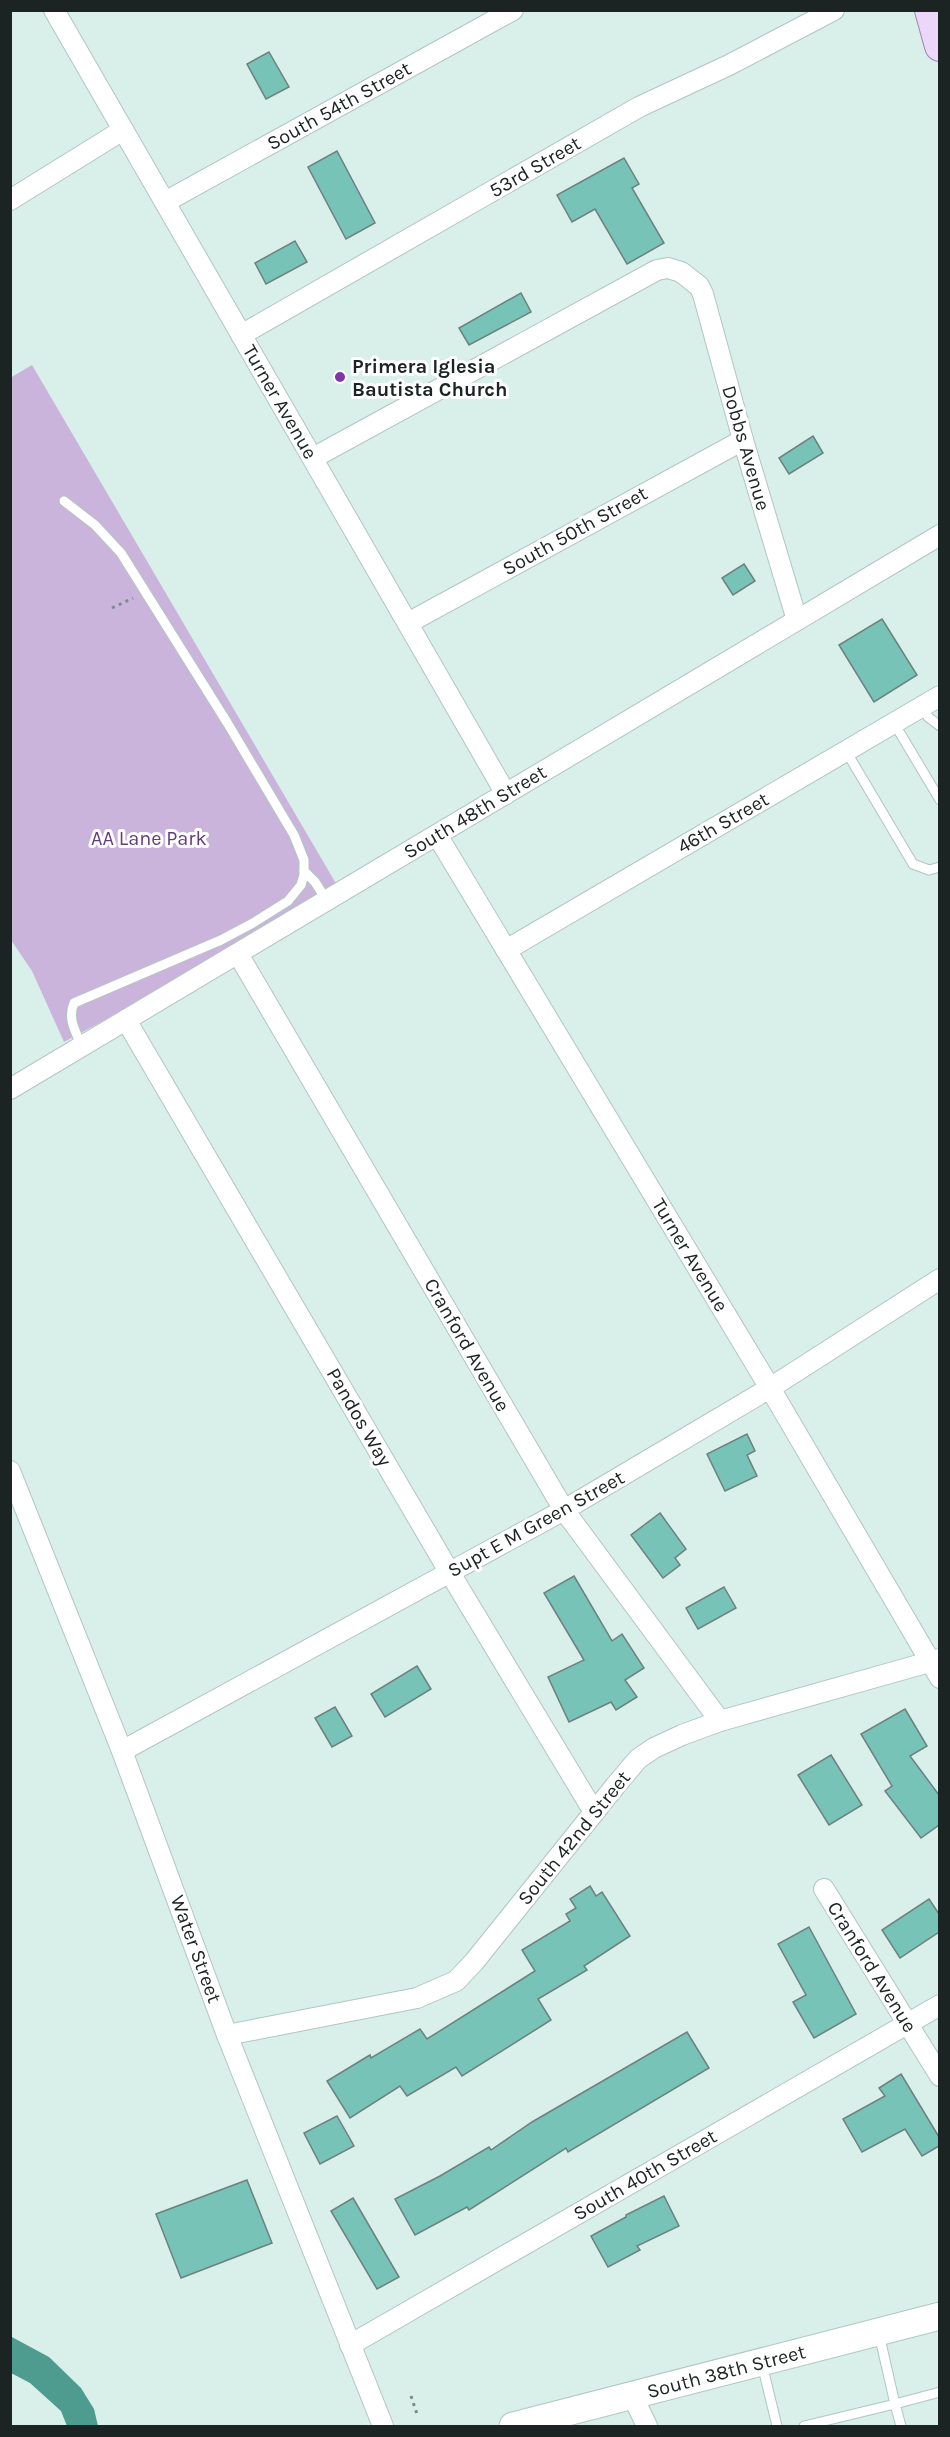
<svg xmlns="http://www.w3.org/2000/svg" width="950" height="2437" font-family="Karla,sans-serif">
<rect width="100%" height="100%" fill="#d8efea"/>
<!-- green -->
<path fill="#cbb4dc" d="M32,365L341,892L64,1042L32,971L11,940L10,378Z"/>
<!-- water -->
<path fill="#4e9b8f" d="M10,2336L49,2357L81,2388L94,2409L98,2426H67L61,2411L30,2383L11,2373Z"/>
<!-- building -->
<g fill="#77c3b7" stroke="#6d817e" stroke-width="1.5">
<path d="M269,52L289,87L266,99L247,64Z"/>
<path d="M337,151L375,223L346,239L308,167Z"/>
<path d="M624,158L639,184L632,188L664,243L627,264L595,209L572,222L557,195Z"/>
<path d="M295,241L307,262L266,284L255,263Z"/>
<path d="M521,293L531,312L469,345L459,328Z"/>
<path d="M813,436L823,453L789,474L779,458Z"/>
<path d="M744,564L755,581L733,595L722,578Z"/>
<path d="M882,619L917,675L874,702L839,645Z"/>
<path d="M747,1434L755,1451L747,1455L757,1476L725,1491L707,1454Z"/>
<path d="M660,1513L686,1549L675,1558L680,1565L663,1578L631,1535Z"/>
<path d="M574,1576L612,1641L622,1634L644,1668L625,1680L637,1697L616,1710L611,1702L569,1722L548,1677L584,1660L544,1593Z"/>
<path d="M724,1587L736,1608L698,1629L686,1608Z"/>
<path d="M417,1666L431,1689L385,1717L371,1694Z"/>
<path d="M335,1707L352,1736L332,1747L315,1718Z"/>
<path d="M905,1709L927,1746L910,1756L939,1795V1825L921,1838L885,1791L892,1786L861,1734Z"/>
<path d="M831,1755L862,1805L829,1825L798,1775Z"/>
<path d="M590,1886L596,1896L602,1892L630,1936L584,1966L587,1970L538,1999L551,2020L462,2076L456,2067L407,2096L400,2086L350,2118L327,2081L370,2055L371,2058L420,2029L427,2039L535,1971L522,1950L570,1921L566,1914L576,1908L570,1899Z"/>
<path d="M929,1899L939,1914V1932L900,1958L882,1930Z"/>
<path d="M809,1927L856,2014L814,2038L793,2002L806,1995L778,1944Z"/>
<path d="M687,2032L709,2068L568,2152L566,2148L469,2210L467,2207L415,2235L395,2199L440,2176L489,2147L491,2150L532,2122Z"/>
<path d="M901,2074L939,2137V2146L922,2156L905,2129L862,2152L843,2119L885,2096L879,2088Z"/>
<path d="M337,2116L354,2146L320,2164L304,2133Z"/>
<path d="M247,2180L272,2243L181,2278L156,2214Z"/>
<path d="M664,2196L679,2226L637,2246L640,2250L608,2267L591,2236L626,2217V2215Z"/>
<path d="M353,2198L399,2277L377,2289L331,2211Z"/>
</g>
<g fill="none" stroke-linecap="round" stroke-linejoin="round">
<defs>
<g id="service">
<path d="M64,501L95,525L121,553L228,724L294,835L304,860V875L301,885L288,901L253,923L221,940L74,1003C67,1019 76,1032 82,1047"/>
<path d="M923,706L928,717L940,726"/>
<path d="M894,723L940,800"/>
<path d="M846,751L913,864L929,870L940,867"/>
<path d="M304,871L315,882L327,901"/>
<path d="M762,2364L777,2426"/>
<path d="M804,2426L895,2404L879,2334"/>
<path d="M901,2426L895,2404L940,2392"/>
</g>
<g id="minor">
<path d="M54,10L506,794"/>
<path d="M10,200L123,130"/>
<path d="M165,202L513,10"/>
<path d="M241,335L639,107L729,65L834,10"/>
<path d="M313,458L657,270L668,268L681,272L699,286L703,294L743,440L797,620"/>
<path d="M408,623L743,440"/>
<path d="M437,835L770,1388L940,1678"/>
<path d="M506,950L940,696"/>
<path d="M238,954L564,1510L720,1721"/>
<path d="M126,1020L450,1573L594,1812"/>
<path d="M10,1089L940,535"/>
<path d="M10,1471L122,1751L227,2035L383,2426"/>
<path d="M122,1751L564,1510L770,1388L940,1279"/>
<path d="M824,1889L940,2076"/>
<path d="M227,2035L417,1998L456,1981L474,1962L616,1785L638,1759L654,1748L682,1735L720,1721L940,1659"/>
<path d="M350,2345L940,2005"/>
<path d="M632,2395L647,2426"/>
</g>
<g id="secondary">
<path id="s1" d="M513,2426L940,2316"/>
</g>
<path id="primary" d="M930,10L940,46"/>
</defs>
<!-- service casing -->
<use href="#service" stroke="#b0c6c2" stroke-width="11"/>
<!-- minor casing -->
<use href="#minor" stroke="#b0c6c2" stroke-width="22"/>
<!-- secondary casing -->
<use href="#secondary" stroke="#b0c6c2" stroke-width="29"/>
<!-- primary casing -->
<use href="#primary" stroke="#9b87ad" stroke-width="32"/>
<!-- path -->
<g stroke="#7c8b88" stroke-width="3" stroke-dasharray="3 4.5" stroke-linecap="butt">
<path d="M112,608L133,598"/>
<path d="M411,2396L418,2417"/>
</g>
<!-- service -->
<use href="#service" stroke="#fff" stroke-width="9"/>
<!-- minor -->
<use href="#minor" stroke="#fff" stroke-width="20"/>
<!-- secondary -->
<use href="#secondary" stroke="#fff" stroke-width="27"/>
<!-- primary -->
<use href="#primary" stroke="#ecd7fb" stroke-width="30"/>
</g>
<!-- markers -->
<circle fill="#8037a9" stroke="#fff" stroke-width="2" cx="340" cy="377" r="6"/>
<g text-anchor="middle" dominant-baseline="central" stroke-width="6" stroke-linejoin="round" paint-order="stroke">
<!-- street labels -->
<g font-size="20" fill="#1c2423" stroke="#fff">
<text transform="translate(339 106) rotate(-29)">South 54th Street</text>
<text transform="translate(535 167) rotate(-30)">53rd Street</text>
<text transform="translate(280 402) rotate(60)">Turner Avenue</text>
<text transform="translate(746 448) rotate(74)">Dobbs Avenue</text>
<text transform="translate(575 531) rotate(-29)">South 50th Street</text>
<text transform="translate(475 812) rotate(-31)">South 48th Street</text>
<text transform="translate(723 823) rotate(-30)">46th Street</text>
<text transform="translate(690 1255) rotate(59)">Turner Avenue</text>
<text transform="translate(467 1345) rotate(60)">Cranford Avenue</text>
<text transform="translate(359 1417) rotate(60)">Pandos Way</text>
<text transform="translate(536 1524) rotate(-29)">Supt E M Green Street</text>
<text transform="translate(574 1838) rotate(-51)">South 42nd Street</text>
<text transform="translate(196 1949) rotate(70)">Water Street</text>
<text transform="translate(872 1967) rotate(58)">Cranford Avenue</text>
<text transform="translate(645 2175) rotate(-30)">South 40th Street</text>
<text stroke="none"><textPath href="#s1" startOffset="220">South 38th Street</textPath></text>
</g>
<!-- poi labels -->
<g font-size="20" font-weight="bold" fill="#1c2423" stroke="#fff" text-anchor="start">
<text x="352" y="366">Primera Iglesia<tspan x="352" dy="23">Bautista Church</tspan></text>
</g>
<!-- park labels -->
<g font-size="20" fill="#633c7b" stroke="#fff">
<text x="149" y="838">AA Lane Park</text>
</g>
</g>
<!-- border -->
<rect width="950" height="2437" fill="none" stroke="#1c2423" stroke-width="24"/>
</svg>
